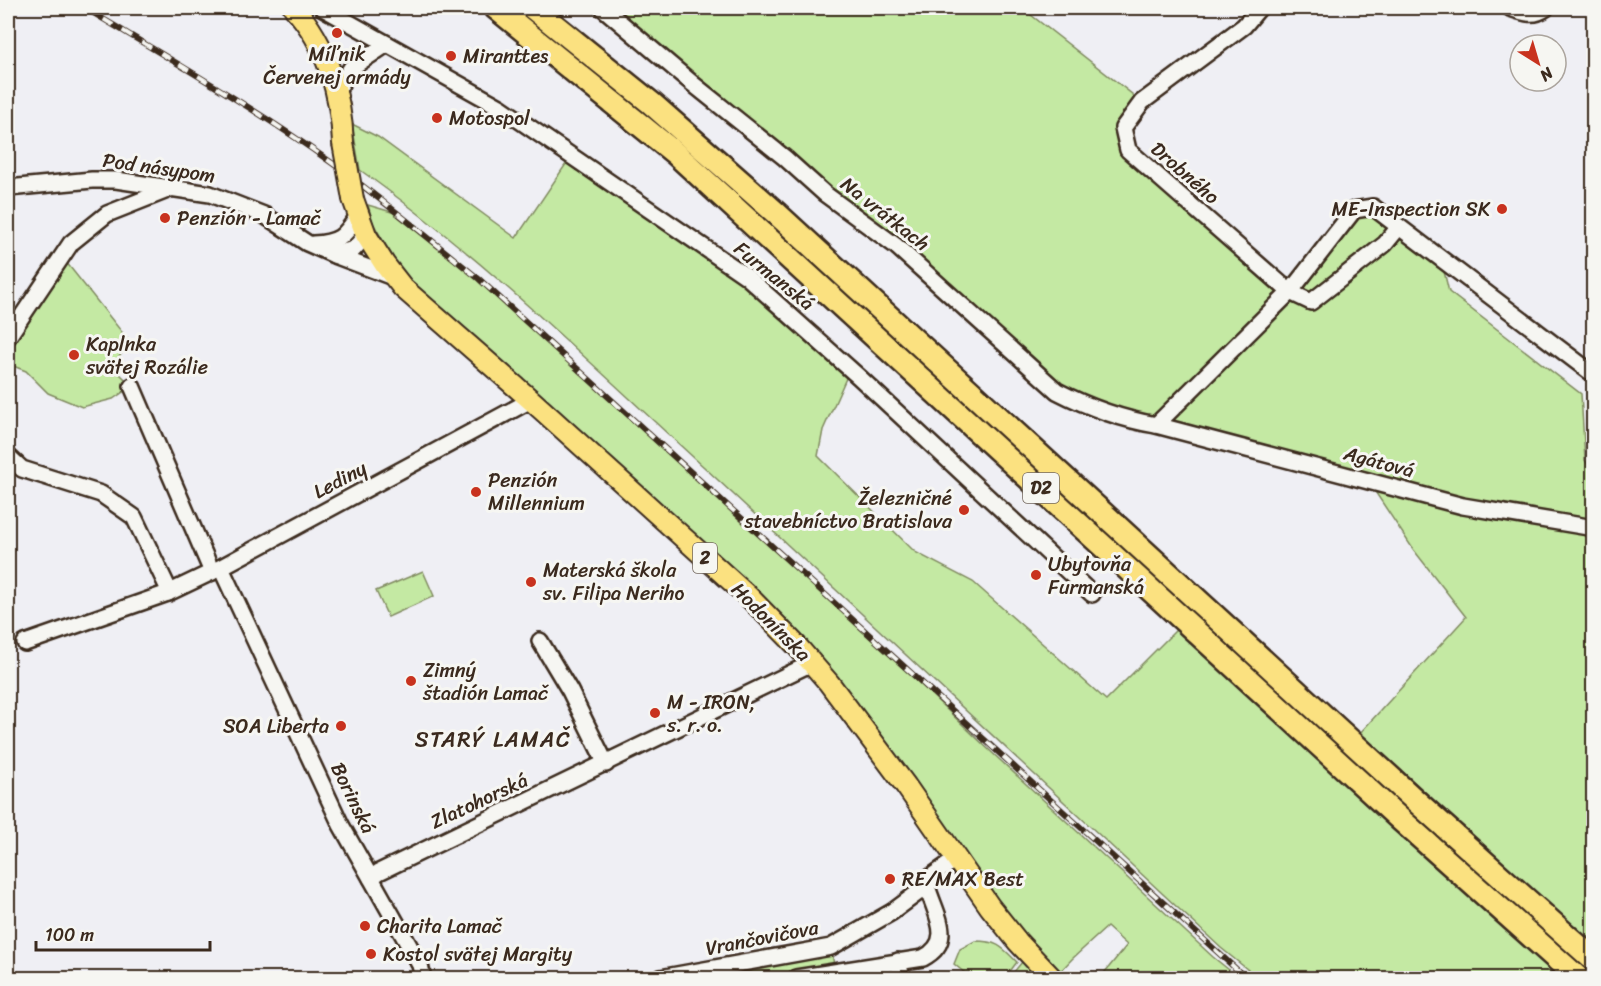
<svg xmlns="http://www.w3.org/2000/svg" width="1601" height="986" font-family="Sriracha,sans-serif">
<rect width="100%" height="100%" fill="#efeff4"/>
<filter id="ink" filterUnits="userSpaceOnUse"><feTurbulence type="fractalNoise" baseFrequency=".0167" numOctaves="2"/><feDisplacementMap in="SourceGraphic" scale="12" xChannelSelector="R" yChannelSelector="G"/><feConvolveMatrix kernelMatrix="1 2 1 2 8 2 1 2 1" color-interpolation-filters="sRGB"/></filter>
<g filter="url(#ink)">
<!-- green -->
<g fill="#c4e9a3" stroke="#808a60" stroke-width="1.5">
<path d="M603,8H1022L1142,102L1123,128L1128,150L1289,291L1354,210L1373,207L1441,259L1449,292L1581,394L1585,460L1594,475L1593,944L1360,733L1466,617L1413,549L1368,481L1086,405Z"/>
<path d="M352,124L378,137L516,238L568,161L742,281L847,376L823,430L818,456L915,552L973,582L1106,700L1177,629L1386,822L1560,978H1258L1221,948C1049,787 877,626 704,467C592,365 484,258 360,170Z"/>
<path d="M368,205L395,213L475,275L896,661L987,748L1213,957L1239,978H1100L1127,945L1107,927L1072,959L1054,978H1009L1022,962L1031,956L829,683L385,265V244L373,223Z"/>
<path d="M62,257L129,341L113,367L132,386L113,399L82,407L48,393L26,371L8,364V337Z"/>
<path d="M423,571L434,596L388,617L376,591Z"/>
<path d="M975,941C998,941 1002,947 1017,962L1005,978H971L954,964L960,949Z"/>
<path d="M831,947L835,972L796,978H660Z"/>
</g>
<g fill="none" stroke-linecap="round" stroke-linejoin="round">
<defs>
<g id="minor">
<path d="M323,8L500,107L746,276L859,377L1092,594"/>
<path d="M603,8L693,84L785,158L825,194L896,246L1057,391C1090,408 1121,419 1156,425L1463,506L1594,528"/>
<path d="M1259,8L1244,26L1142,102L1123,128L1128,150L1290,292L1311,302L1385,244L1399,227"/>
<path d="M1510,8C1524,13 1534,17 1546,8"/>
<path d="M336,92L351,68L387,44"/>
<path d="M8,188L92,180H116L210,194L264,215L307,243L334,255L395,278"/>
<path d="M313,244C339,243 344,237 358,216"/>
<path d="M334,255L354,249L366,235"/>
<path d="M8,337L71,243L107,214L170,189"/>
<path d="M132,386L212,572"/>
<path d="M1156,425L1290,292L1354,210L1373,207L1589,371L1594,367"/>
<path d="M8,456L22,469L101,494L134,517L167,586L168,593"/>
<path d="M221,568L341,825L420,965L423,978"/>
<path d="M540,641L570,691L606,764"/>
<path d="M25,643L168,593L212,572L531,400"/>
<path d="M371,878L379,872L812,663"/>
<path d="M898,961L902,978"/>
<path d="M660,978L831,947L892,912L927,886L932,876L956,859"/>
<path d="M796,978L923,958C956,941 935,914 927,886"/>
</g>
<g id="major">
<path d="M294,8C327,44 341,95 343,143"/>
<path d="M353,199L366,235L385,265L403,288L531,400L749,597L797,646L829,683L906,786L990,907L1018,942L1052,978"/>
</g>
<g id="highway">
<path d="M496,8L676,154L1401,820L1578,978"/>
<path d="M533,8L651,103L776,213L1417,802L1594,960"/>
</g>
</defs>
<!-- minor casing -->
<use href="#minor" stroke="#3b2a1e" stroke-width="20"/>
<!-- major casing -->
<use href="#major" stroke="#3b2a1e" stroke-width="24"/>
<!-- highway casing -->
<use href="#highway" stroke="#3b2a1e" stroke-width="27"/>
<!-- minor -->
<use href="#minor" stroke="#f6f6f2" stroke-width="15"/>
<!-- major -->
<use href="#major" stroke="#fbe180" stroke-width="20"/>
<!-- highway -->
<use href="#highway" stroke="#fbe180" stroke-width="22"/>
<defs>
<path id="rail" d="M85,8C168,58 253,107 332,163C383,200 431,240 479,279L1246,978"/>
</defs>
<!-- rail casing -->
<use href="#rail" stroke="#3b2a1e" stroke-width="6"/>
<!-- rail -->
<use href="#rail" stroke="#f6f6f2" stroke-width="4" stroke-dasharray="11" stroke-linecap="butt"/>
<defs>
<path id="major-bridge" d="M343,143L353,199"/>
</defs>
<!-- major-bridge casing -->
<use href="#major-bridge" stroke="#3b2a1e" stroke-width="24" stroke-linecap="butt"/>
<!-- major-bridge -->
<use href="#major-bridge" stroke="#fbe180" stroke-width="20"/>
</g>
</g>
<!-- markers -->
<g fill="#c8321e" stroke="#f6f6f2" stroke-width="2">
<circle cx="337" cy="33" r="6"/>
<circle cx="451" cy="56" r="6"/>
<circle cx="437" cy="118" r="6"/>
<circle cx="1502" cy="209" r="6"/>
<circle cx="165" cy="218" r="6"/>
<circle cx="74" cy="355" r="6"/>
<circle cx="476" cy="492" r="6"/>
<circle cx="964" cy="510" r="6"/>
<circle cx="1036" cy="575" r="6"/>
<circle cx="531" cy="582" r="6"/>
<circle cx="411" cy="681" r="6"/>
<circle cx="655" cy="713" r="6"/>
<circle cx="341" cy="726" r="6"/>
<circle cx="890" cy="879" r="6"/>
<circle cx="365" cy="926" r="6"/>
<circle cx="371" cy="954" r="6"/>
</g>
<g text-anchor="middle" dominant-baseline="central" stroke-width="6" stroke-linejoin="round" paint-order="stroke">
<!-- shield labels -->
<g fill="#f6f6f2" stroke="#73675e" stroke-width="1.5">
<rect x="1023" y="473" width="36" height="30" rx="4.5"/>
<rect x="693" y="543" width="24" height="30" rx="4.5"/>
</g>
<g font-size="18" font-weight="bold" fill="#3b2a1e">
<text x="1041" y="488">D2</text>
<text x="705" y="558">2</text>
</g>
<!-- poi labels -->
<g font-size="20" fill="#3b2a1e" stroke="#f6f6f2" text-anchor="start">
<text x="337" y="54" text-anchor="middle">Míľnik<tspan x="337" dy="23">Červenej armády</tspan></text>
<text x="463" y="56">Miranttes</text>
<text x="449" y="118">Motospol</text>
<text x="1490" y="209" text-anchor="end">ME-Inspection SK</text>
<text x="177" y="218">Penzión - Lamač</text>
<text x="86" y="344">Kaplnka<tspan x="86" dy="23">svätej Rozálie</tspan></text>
<text x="488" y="480">Penzión<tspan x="488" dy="23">Millennium</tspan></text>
<text x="952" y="498" text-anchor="end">Železničné<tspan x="952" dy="23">stavebníctvo Bratislava</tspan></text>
<text x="1048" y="564">Ubytovňa<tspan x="1048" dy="23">Furmanská</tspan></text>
<text x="543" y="570">Materská škola<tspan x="543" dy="23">sv. Filipa Neriho</tspan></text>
<text x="423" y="670">Zimný<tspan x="423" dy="23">štadión Lamač</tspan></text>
<text x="667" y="702">M - IRON,<tspan x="667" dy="23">s. r. o.</tspan></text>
<text x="329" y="726" text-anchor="end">SOA Liberta</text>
<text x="902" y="879">RE/MAX Best</text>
<text x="377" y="926">Charita Lamač</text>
<text x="383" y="954">Kostol svätej Margity</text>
</g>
<!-- street labels -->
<g font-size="20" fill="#3b2a1e" stroke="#f6f6f2">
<text transform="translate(159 168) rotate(8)">Pod násypom</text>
<text transform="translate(1185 173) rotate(41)">Drobného</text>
<text transform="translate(885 214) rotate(38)">Na vrátkach</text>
<text transform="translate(774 276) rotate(39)">Furmanská</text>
<text transform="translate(1379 462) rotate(15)">Agátová</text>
<text transform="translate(340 480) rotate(-28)">Lediny</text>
<text transform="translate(771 622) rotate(45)">Hodonínska</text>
<text transform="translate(353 798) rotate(64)">Borinská</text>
<text transform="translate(479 801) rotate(-25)">Zlatohorská</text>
<text transform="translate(762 938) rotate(-11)">Vrančovičova</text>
</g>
<!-- quarter labels -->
<g font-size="22" letter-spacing="1.5" fill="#3b2a1e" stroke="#f6f6f2">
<text x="493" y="739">STARÝ LAMAČ</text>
</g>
</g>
<!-- margin -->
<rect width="1601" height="986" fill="none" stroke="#f6f6f2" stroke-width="30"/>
<rect x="15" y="15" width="1571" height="956" fill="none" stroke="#3b2a1e" stroke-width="2" filter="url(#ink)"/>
<!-- north arrow -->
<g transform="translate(1538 63) rotate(143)"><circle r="28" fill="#f6f6f2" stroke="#aba49d" stroke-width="1.5"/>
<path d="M0-4.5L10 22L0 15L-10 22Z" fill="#c8321e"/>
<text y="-9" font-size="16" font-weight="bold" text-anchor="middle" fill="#3b2a1e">N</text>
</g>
<!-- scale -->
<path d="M36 941v9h174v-9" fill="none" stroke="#3b2a1e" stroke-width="3"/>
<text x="45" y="941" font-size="18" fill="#3b2a1e" stroke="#f6f6f2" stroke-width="4.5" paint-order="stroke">100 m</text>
</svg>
